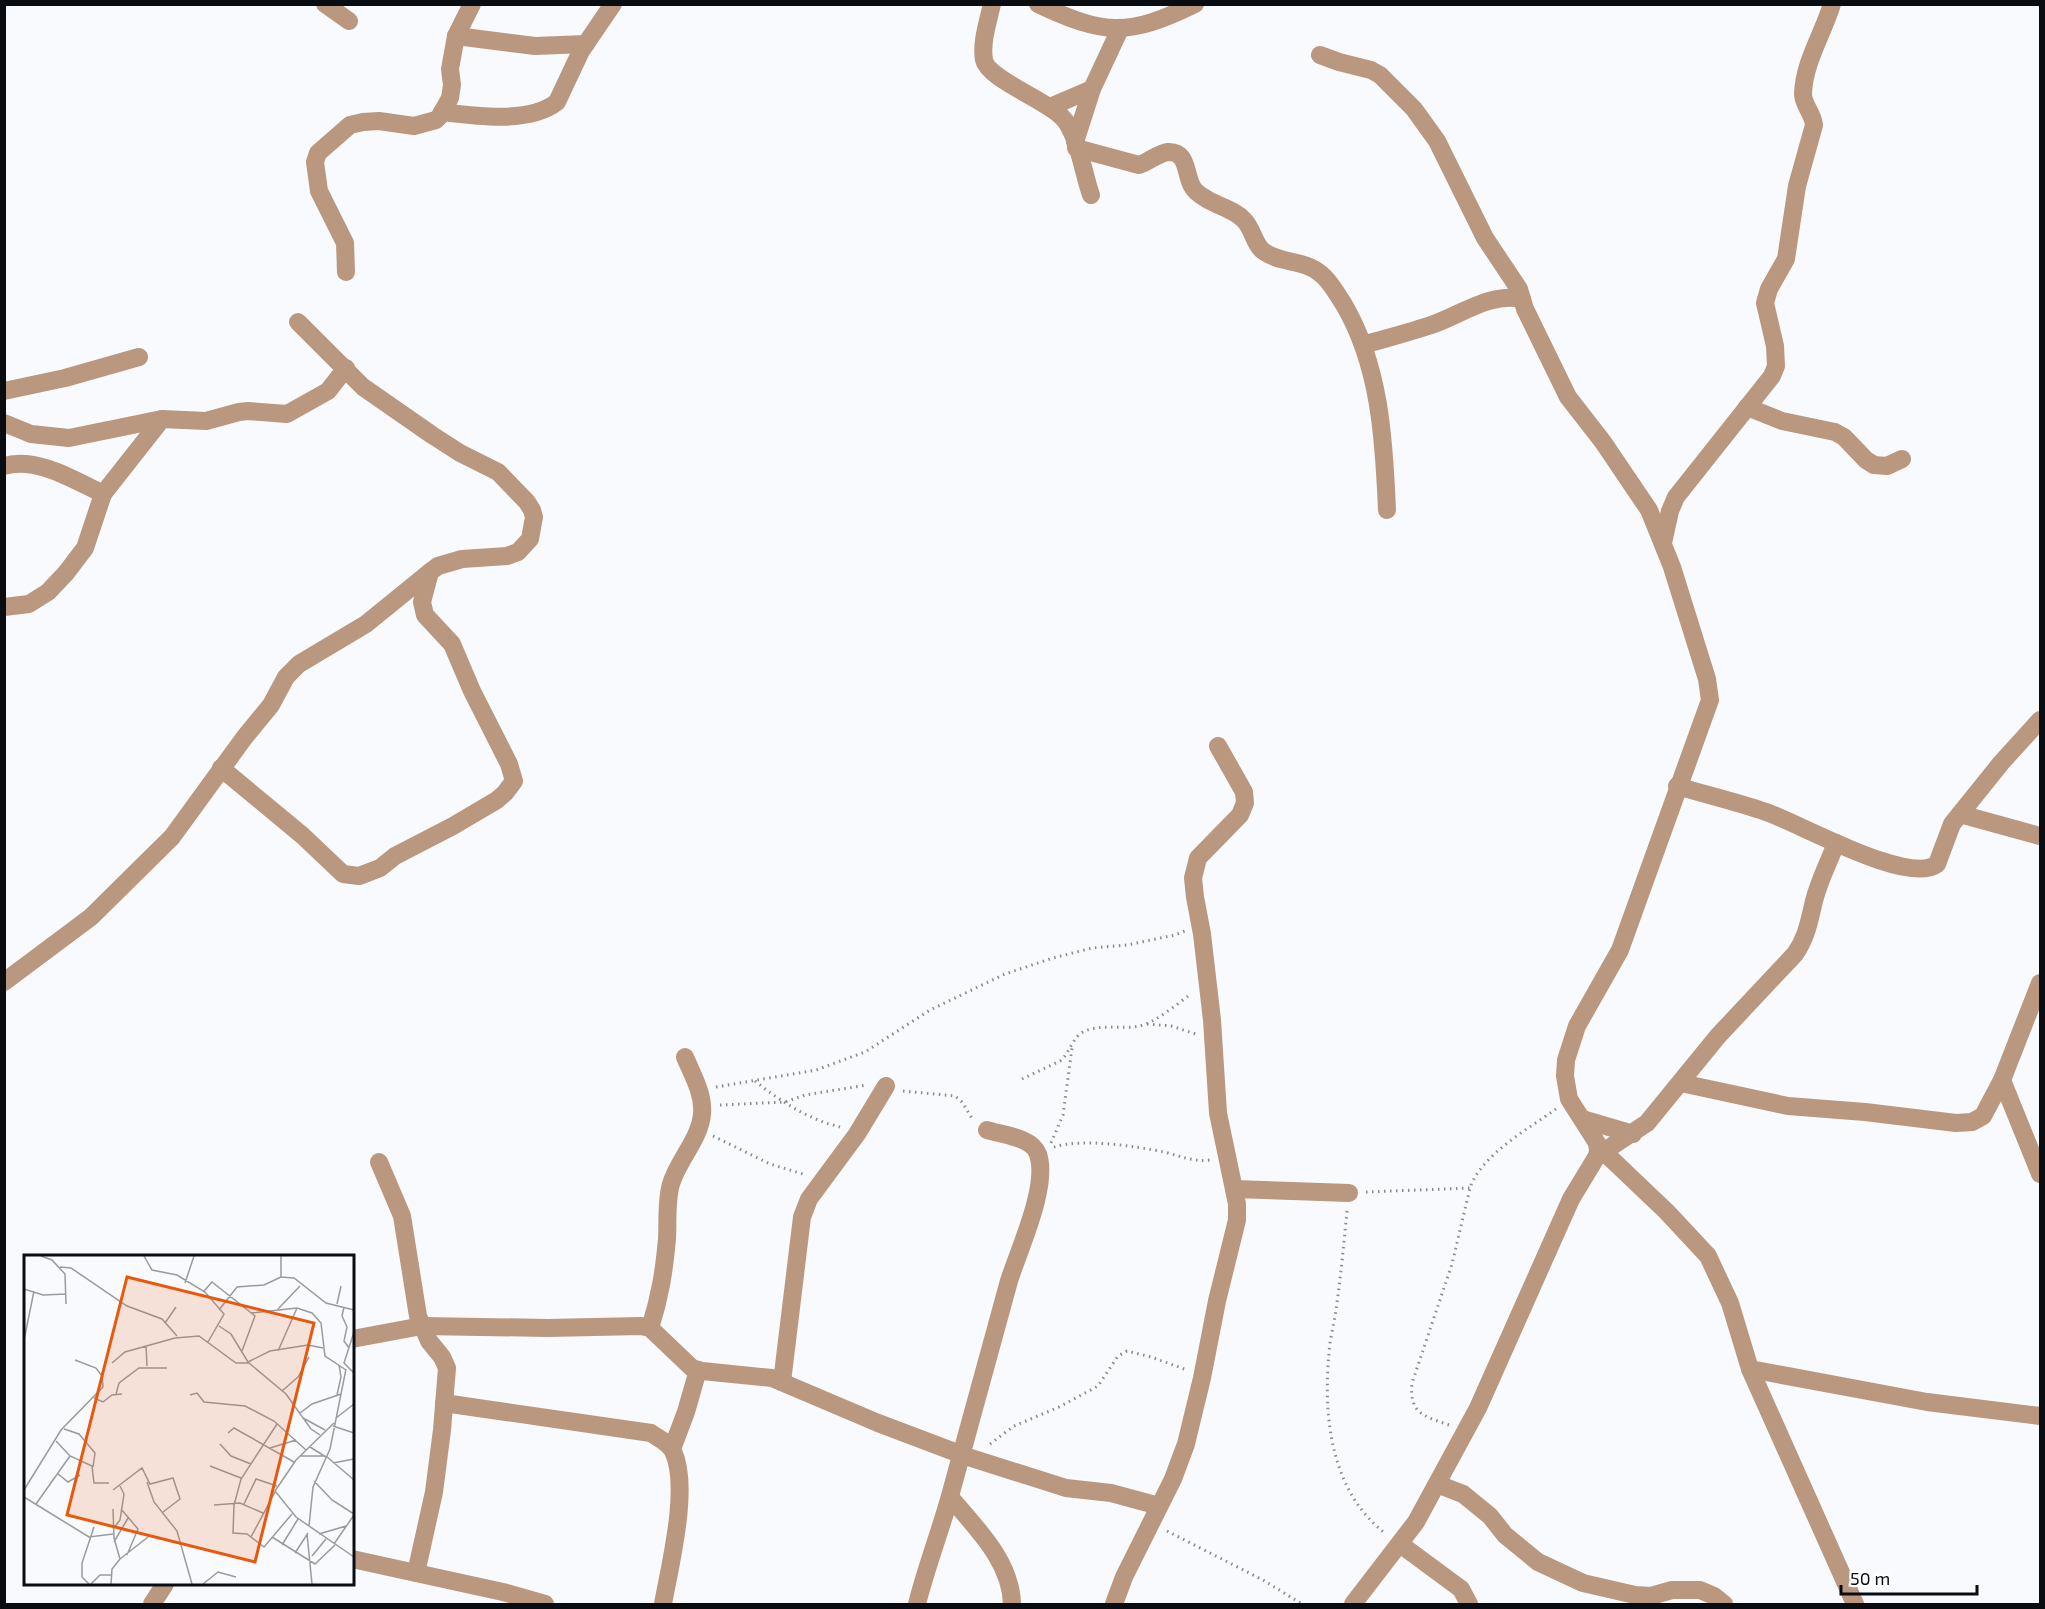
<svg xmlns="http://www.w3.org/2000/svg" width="2045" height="1609" font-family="'Exo 2',sans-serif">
<rect width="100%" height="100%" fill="#f8fafd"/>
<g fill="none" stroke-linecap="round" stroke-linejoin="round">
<!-- path -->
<g stroke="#888a8e" stroke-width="3" stroke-dasharray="1.5 4.5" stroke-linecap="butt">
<path d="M1147,1024L1171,1026L1196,1034"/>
<path d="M1022,1079L1060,1061C1070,1053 1072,1038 1083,1032C1101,1023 1121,1030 1139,1026C1155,1023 1177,1004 1191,994"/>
<path d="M755,1081C775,1097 797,1112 821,1121C827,1124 834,1125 840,1127"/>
<path d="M716,1087L816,1070L865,1052L930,1010L1005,974L1053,958L1092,948L1127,945L1175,935L1185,931"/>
<path d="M903,1091L955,1096L962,1102L973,1120"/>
<path d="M720,1105L785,1102L805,1095L867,1085"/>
<path d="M713,1136L770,1164L806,1175"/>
<path d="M1051,1143L1063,1115L1072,1048"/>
<path d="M1054,1147C1083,1138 1134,1146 1164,1152C1180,1156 1193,1162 1210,1160"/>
<path d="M1366,1192L1470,1188"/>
<path d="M1347,1211C1344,1242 1341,1273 1337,1303C1335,1320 1330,1337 1329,1353C1323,1418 1331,1492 1386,1534"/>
<path d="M1449,1425C1424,1416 1409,1414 1412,1383L1452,1264L1470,1188C1481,1155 1528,1129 1556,1109"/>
<path d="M990,1444L1014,1426L1059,1407L1098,1386L1118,1356L1127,1351L1151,1357L1187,1370"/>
<path d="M1167,1531L1263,1580L1302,1604"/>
</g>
<!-- street -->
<g stroke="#ba977f" stroke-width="18">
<path d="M325,4L349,21"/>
<path d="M992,4C988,22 981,42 984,60C988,79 1046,100 1062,117C1078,133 1083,173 1091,195"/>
<path d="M1038,4C1104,35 1128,37 1195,4"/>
<path d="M456,36L535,46L586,44"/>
<path d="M1320,55L1339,62L1371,70L1380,75L1414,109L1437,141L1485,238L1519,289L1525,309L1568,397L1603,442L1649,510L1672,567L1707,679L1710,700L1620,950L1577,1026L1566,1060L1565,1076L1569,1099L1597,1143L1598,1150L1597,1156L1571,1199L1478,1408L1416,1522L1353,1604"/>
<path d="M1050,107L1092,89"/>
<path d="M442,112C475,116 529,124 557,102L581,51L613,4"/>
<path d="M1075,142L1092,89L1120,29"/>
<path d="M1076,148L1139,165C1148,162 1159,153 1168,152C1188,151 1185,174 1192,186C1194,191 1200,195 1205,198C1217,206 1234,209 1244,220C1253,229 1254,244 1263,251C1280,264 1304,259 1321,274C1331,282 1336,293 1343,303C1380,365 1384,439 1387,510"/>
<path d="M346,272L345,243L319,191L315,162L318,153L350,125L363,122L379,121L414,126L436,120L440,116L450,98L452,85L450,69L456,36L472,4"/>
<path d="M1363,345C1387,338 1411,332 1434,324C1462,314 1491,292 1522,299"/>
<path d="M4,391L65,378L139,357"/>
<path d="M1747,407L1782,421L1835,432L1844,437L1866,460L1874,465L1887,466L1902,459"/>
<path d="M4,423L31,434L69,438L162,419L206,421L239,412L248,411L287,414L328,391L346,368"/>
<path d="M4,466C36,456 76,481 103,494"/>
<path d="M1663,543L1670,511L1676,497L1772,376L1776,366L1775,346L1765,303L1769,289L1786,259L1797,186L1814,125C1813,113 1803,105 1803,94C1804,62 1823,34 1832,4"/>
<path d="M4,607L29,604L48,592L66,573L85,548L103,494L162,419"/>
<path d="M221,768L303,836L343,874L359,876L380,868L395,856L453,826L497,800L505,793L514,781L509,764L472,691L452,644L425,615L422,602L430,572L438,566L462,559L507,556L518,552L530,539L534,517L532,510L527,502L498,472L460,453L432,435L363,387L298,322"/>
<path d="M1677,786C1707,795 1737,802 1766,812C1799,823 1908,886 1937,864L1952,824L2001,763L2040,720"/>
<path d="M1960,814L2040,836"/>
<path d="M4,982L91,917L172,837L244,738L271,705L286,677L299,664L366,624L430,572"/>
<path d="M2002,1080L2040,1174"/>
<path d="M1681,1083L1788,1106L1865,1112L1956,1123L1972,1122L1983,1116L2002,1080L2040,983"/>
<path d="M1582,1119L1633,1134"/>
<path d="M1604,1152L1667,1212L1708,1256L1730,1303L1750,1369L1855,1604"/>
<path d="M1597,1156L1647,1123L1718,1036L1795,954C1807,937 1809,921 1814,901C1819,881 1829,862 1836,843"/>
<path d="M379,1162L402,1216L418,1316L429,1341L442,1357L447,1368L442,1430L434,1492L416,1573"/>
<path d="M1234,1189L1349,1193"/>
<path d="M650,1328C660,1297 664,1272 667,1239C668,1221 666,1201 671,1184C678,1160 700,1139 702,1114C704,1094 692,1074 685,1057"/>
<path d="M352,1339L422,1326L548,1328L641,1326L650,1328L692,1368L702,1371L772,1378L878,1423L968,1457L1066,1488L1111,1493L1159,1506"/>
<path d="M1750,1369L1927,1402L2040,1416"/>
<path d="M782,1382L802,1217L809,1199L857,1134L886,1086"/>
<path d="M444,1403L651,1433C658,1438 669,1443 673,1451C690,1487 670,1565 663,1604"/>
<path d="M672,1449L686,1412L698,1370"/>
<path d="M1437,1484L1463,1494L1490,1516L1505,1535L1538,1562L1583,1583L1635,1595L1651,1596L1672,1590H1700L1714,1596L1724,1604"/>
<path d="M950,1497C976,1528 1011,1561 1012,1604"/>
<path d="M1400,1544L1461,1589L1469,1604"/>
<path d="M352,1559L503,1592L545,1604"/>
<path d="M152,1604L165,1584"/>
<path d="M917,1604C926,1568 940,1532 950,1496C970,1424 989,1352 1009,1281C1019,1249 1049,1186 1038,1154C1032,1137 1002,1135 987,1130"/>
<path d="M1114,1604L1124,1577L1173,1479L1186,1444L1202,1378L1217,1301L1237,1220V1204L1218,1113L1212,1020L1202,934L1195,897L1193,878L1198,858L1240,815L1245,803L1244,792L1218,746"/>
</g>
</g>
<!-- overview -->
<g transform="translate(24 1255)">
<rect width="330" height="330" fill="#f8fafd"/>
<path fill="none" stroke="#989b9f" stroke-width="1.5" d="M17,1L28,5L41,19L42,49M120,1L128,15L153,20L181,37L200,59L184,87M257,1V22L270,23L302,48L330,55M36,12L47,13L103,51L138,64L153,81M161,28L170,1M0,34L19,40L42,39M180,36L188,27L231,61L218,96M313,49L317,31M320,52L318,61L323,72L320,86L325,93M254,54L276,31M195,55L213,32L240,30L257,22M227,58L273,53L288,58L297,68L301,101L322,115M141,68L152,52M195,71L207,79L224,107M330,77L320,108L330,118M0,85L10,36M122,91L123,111M254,96L273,53M224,107L246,96L284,90L299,93M88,108L101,97L151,83L175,81L212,108H225L262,139L287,174L296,180M258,136L274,122L285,102M92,139L95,128L115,113H143M166,140L173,138L180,147L221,151L250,166L282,195M313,140L317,122L315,110M70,143L79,147L88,140L98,139M276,158L288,149L317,139M279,163L301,175M312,163L330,149M310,168L272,205L251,236L272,262L330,302M253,169L217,224L210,250L209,278L223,279L240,292L268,259M309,171L330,178M40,174L55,179L71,198L69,212M204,178L210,173L270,207M32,186L46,201L68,211L70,228H85M196,189L207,201L227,209M286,192L302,202M246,193L272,185M276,201H301M302,201L330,225M309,208L330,204M186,211L217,223M33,218L44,227L56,220M290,226L308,245L330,259M123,227L130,247L153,276L168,329M0,235L37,175L79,132L78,121L72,113L51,105M89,235L118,213L126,229L149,223L156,244L139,257M0,242L65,282L89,279M12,249L46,201M220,249L232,224L253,231M190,250L216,248L239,258M97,254L114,274L103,300M285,271L289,232L306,194L322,114M89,274L96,265L100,239L96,231M283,279L288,329M295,279L322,271M227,282L251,237M248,282L291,309L311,290M90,287L104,263M310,289L330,260M258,290L274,264M271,298L284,278M288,301L302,284M96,304L124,282M65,329L58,322V308L70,272M67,329L76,320H88M87,329L88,314L96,304L90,283L89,254M179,329L194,317L212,322"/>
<path fill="#e8590c" fill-opacity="0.15" stroke="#e8590c" stroke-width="3" d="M103,22L290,68L231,307L43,260Z"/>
<rect width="330" height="330" fill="none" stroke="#090c11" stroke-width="3"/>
</g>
<!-- border -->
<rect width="2045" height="1609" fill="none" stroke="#090c11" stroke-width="12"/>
<!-- scale -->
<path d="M1841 1585v9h136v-9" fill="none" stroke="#090c11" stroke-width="3"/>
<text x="1850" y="1585" font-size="18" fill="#090c11" stroke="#ffffff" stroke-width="4.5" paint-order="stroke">50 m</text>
</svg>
